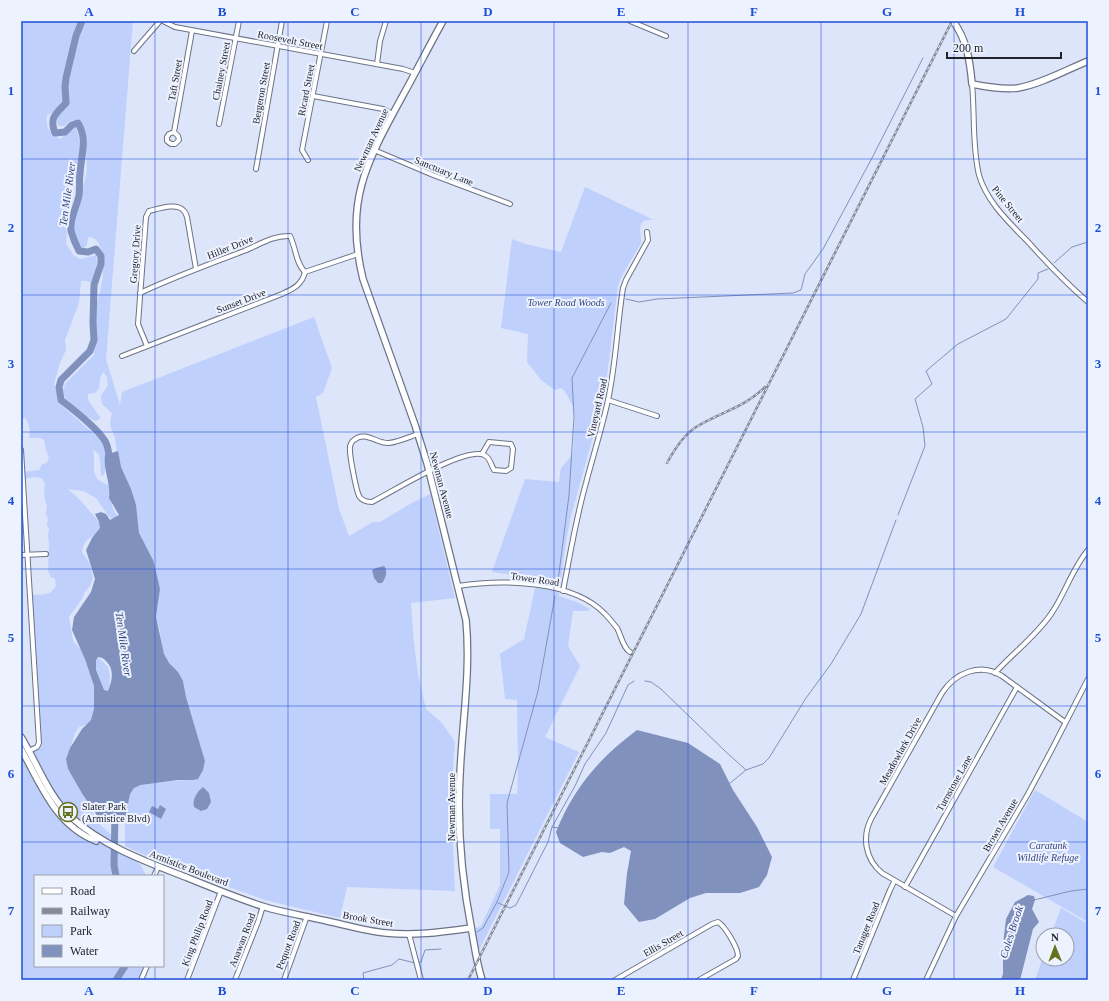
<svg xmlns="http://www.w3.org/2000/svg" width="1109" height="1001" font-family="'Times New Roman',serif">
<rect width="100%" height="100%" fill="#dce5fa"/>
<!-- green -->
<g fill="#bfd0fd">
<path d="M21,21H133L106,359L120,405L122,392L314,317L332,368L323,393L316,397L339,509L349,536L373,522H380L410,504L430,494L455,598L411,603L414,643L418,674L426,709L442,723L455,742L451,798L455,891L347,887L340,918L265,900L160,862L125,846C125,833 124,795 134,788C141,783 183,780 193,780L205,761L186,697L183,681L164,678L160,631L156,617L158,605L141,560L138,522L117,455L115,438L111,428L110,422L112,413L102,404L101,396L108,385L107,377L103,372L100,379L99,389L95,393L88,394V400L100,417L101,418L96,421L87,417L72,405L65,398L63,391L65,384L94,355L96,334L95,307L100,293L103,276L102,251L98,242L94,238L88,237L87,245L82,250L77,247L74,239L73,231L79,199L86,177L87,168L86,149L83,143L82,127L79,123L72,120L64,126H59C54,118 61,114 64,108L63,105H59L54,112L47,115C45,127 50,135 61,139L69,127L76,128C81,141 81,161 80,175L76,178L72,173L69,178C70,192 70,203 65,216L59,215L66,229L67,234L66,243L73,255L80,259L96,255L97,263L93,284L87,281H81L79,303L65,340L66,350L60,363L54,384L61,405L103,442C107,451 108,467 103,476L101,475L100,460L98,453L93,450L94,455V472L97,479L109,486L114,494C108,507 115,512 124,523L113,520L107,514L96,498L83,491L68,489L81,501L105,529L98,535C88,536 83,543 82,552L90,564L93,578L90,586L85,592L82,599L69,617L73,641L83,652L99,658L108,667L110,675L109,691L94,722L79,727L75,733L67,758L68,770L78,781L83,794L98,823L113,836L114,842L111,851L117,854L120,850L140,859L138,863L141,865L146,876H35V966H147L141,980H21V752L30,751L38,745L30,595C41,594 51,597 56,585L55,579L51,577L48,571L49,545L48,535L49,528L47,525L48,519L46,514L47,505L45,501L44,489L45,484L42,478L33,477L23,480V472L39,470L42,464L47,463L49,456L47,453L44,440L41,438H29C31,432 29,425 26,419L21,418Z"/>
<path d="M585,187L654,220C634,217 642,234 641,243L623,274L618,285L605,393L570,520L565,548L559,596L577,602L590,609L588,611H573L568,646L580,666L545,737L579,752L479,950L474,929L481,926L500,885V829H490V794H517L518,769L517,700L505,699L500,654L524,639L537,579L492,572L525,479L559,482L561,468L569,459L573,452L575,416L573,406L564,390L561,388L555,390L541,380L527,362L528,334L501,328L512,239L525,244L561,252Z"/>
<path d="M1035,790L1088,822V922L993,867Z"/>
<path d="M1061,908L1088,924V980H1035L1043,957V959H1067V935H1051Z"/>
</g>
<!-- water -->
<g fill="#8191bd" fill-rule="evenodd">
<path d="M118,451L121,467L131,489L136,505L139,533L153,560L157,576L160,589L156,617L164,654L169,663L178,672L183,681L186,697L205,761L203,770L198,779L193,780H178L141,785L134,788L130,794L126,813V823L115,822L103,824L83,795L68,769L66,759L70,748L82,729L91,720L94,709V686L85,659L72,630L74,617L91,592L95,579L86,550L92,538L100,528L99,522L95,514L101,512L106,514L110,520L119,515L109,498C111,483 103,470 105,455ZM98,657C101,657 103,658 106,661C115,670 112,681 108,691L104,690L96,670V660Z"/>
<path d="M384,566C388,570 386,578 382,583H378L374,578L372,570L376,568Z"/>
<path d="M637,730L688,743L720,764L733,790L757,827L772,857L767,875L759,887L740,893H706L690,898L655,919L639,922L624,904L627,873L631,851L624,847L610,853L602,852L583,857L560,843L556,832C573,789 599,758 637,730Z"/>
<path d="M203,787L209,793L211,802L207,809L201,811L194,807C192,799 197,792 203,787Z"/>
<path d="M160,805L166,809L161,819L149,812L152,806L158,809Z"/>
<path d="M1028,895L1034,896L1035,900L1032,909L1039,922L1033,929L1020,980H1001L1003,974V944L1006,919L1015,902Z"/>
</g>
<g fill="none" stroke-linecap="round" stroke-linejoin="round">
<!-- stream -->
<g stroke="#8191bd" stroke-width="1">
<path d="M1054,263L1072,247L1088,242"/>
<path d="M626,299L639,302L657,299L793,293L801,290L805,274L823,249L872,158L923,58"/>
<path d="M898,515L925,446L923,427L915,399L932,384L926,371L958,344L1006,319L1038,279V273L1048,269"/>
<path d="M558,581L569,495L574,417L572,378L611,303"/>
<path d="M645,681L651,682L661,689L725,751L746,770"/>
<path d="M729,784L746,770L763,764L769,758L806,698L831,664L861,614L896,520"/>
<path d="M552,827L559,828"/>
<path d="M1034,900L1071,891L1088,889"/>
<path d="M498,903L510,908L516,905L548,842L552,827L575,786L585,764L606,733L628,685L634,681"/>
<path d="M477,932L483,928L497,902L509,872L507,803L538,691L555,596"/>
<path d="M419,962H421L425,950L441,949"/>
<path d="M364,980L363,973L392,965L399,959L415,963"/>
</g>
<!-- river -->
<g stroke="#8191bd" stroke-width="7">
<path d="M82,21L76,36L66,78L65,87L66,103C56,113 49,118 55,133L65,132L72,125L78,123C88,140 81,155 80,174C79,181 80,188 79,195C77,207 69,219 71,231C73,238 76,245 79,251L88,252L96,249L101,256V264L94,285L93,323L94,340L90,351L61,380L59,387L61,400C74,410 97,428 105,441C109,448 109,456 110,463"/>
<path d="M115,814L114,865L116,876"/>
<path d="M116,980L125,966"/>
</g>
<defs>
<g id="minor">
<path d="M163,21L175,27L403,69L415,73"/>
<path d="M630,21L666,36"/>
<path d="M134,51L160,21"/>
<path d="M377,64L380,41L386,21"/>
<path d="M972,84C975,113 972,147 979,175C987,203 1011,224 1030,244C1048,264 1067,284 1088,302"/>
<path d="M313,96L383,109L393,114"/>
<path d="M219,124L239,21"/>
<path d="M174,132L178,136L179,140L175,144H171L167,141V137L169,134L174,132L192,31"/>
<path d="M374,150L433,175L510,204"/>
<path d="M308,160L302,150L327,21"/>
<path d="M256,169L282,21"/>
<path d="M140,293C174,277 209,264 244,251C259,245 273,235 290,236C296,248 296,264 305,272"/>
<path d="M147,346L138,324L145,230L146,217L149,211C158,209 177,202 184,211C186,213 186,215 187,217L196,269"/>
<path d="M122,356L282,294C293,289 302,285 305,272L358,254"/>
<path d="M608,400L657,416"/>
<path d="M418,434C409,437 398,442 389,443C377,444 365,430 354,440C352,441 350,445 350,447C349,454 356,489 359,496C362,501 366,502 372,502C392,492 465,446 484,455C490,457 491,465 494,470L506,471L511,468L513,449L511,444L489,442L482,454"/>
<path d="M21,450L39,743L37,747L29,751"/>
<path d="M21,555L46,554"/>
<path d="M458,586C501,579 573,580 605,614C609,618 613,623 617,628C621,635 623,648 630,652"/>
<path d="M563,591C570,555 576,518 586,483C593,456 602,428 608,400C616,364 617,326 623,288L626,280L648,240L647,232"/>
<path d="M995,673C1013,653 1036,636 1051,614C1065,594 1072,569 1088,550"/>
<path d="M154,876L158,867"/>
<path d="M905,887L1017,687"/>
<path d="M956,916L882,873C865,859 862,837 871,819L942,693C955,673 980,662 1002,676L1065,722"/>
<path d="M409,934L421,980"/>
<path d="M141,980L147,966"/>
<path d="M187,980L221,891"/>
<path d="M235,980L258,922L263,906"/>
<path d="M284,980L307,916"/>
<path d="M615,980L712,924L718,922C725,926 738,948 738,956L736,959L699,980"/>
<path d="M853,980L890,890L894,882"/>
<path d="M926,980L956,916L1028,794L1051,751L1088,679"/>
</g>
<g id="major">
<path d="M443,21C429,46 416,72 402,97C366,163 344,202 363,279L415,425L427,463L466,620C471,672 462,724 460,775C457,828 462,881 472,932C475,949 477,964 482,980"/>
<path d="M953,21C967,40 970,61 972,84C987,87 1003,90 1018,88C1041,84 1066,70 1088,61"/>
<path d="M21,737C37,763 48,796 71,817C104,847 147,862 188,878C213,888 239,899 265,907C285,913 306,916 327,921C346,925 366,931 386,933C415,936 442,932 471,928"/>
<path d="M21,749C41,784 55,825 96,841"/>
</g>
</defs>
<!-- minor casing -->
<use href="#minor" stroke="#6c7385" stroke-width="6"/>
<!-- major casing -->
<use href="#major" stroke="#6c7385" stroke-width="8"/>
<!-- minor -->
<use href="#minor" stroke="#fff" stroke-width="4"/>
<!-- major -->
<use href="#major" stroke="#fff" stroke-width="5.5"/>
<defs>
<g id="rail">
<path d="M667,463C674,450 684,435 696,427C720,412 744,408 765,387"/>
<path d="M468,980L952,21"/>
</g>
</defs>
<!-- rail casing -->
<use href="#rail" stroke="#858a99" stroke-width="2.5"/>
<!-- rail -->
<use href="#rail" stroke="#edf2ff" stroke-width="1" stroke-dasharray="3" stroke-linecap="butt"/>
</g>
<!-- grid -->
<path fill="none" stroke="#1d4ed8" stroke-width="1" stroke-opacity="0.55" d="M155,21V876M288,21V980M421,21V980M554,21V980M688,21V980M821,21V980M954,21V980M21,159H1088M21,295H1088M21,432H1088M21,569H1088M21,706H1088M21,842H1088M155,966V980"/>
<!-- icons -->
<defs>
<symbol id="bus-ring" viewBox="-11 -11 22 22"><circle r="9.5" fill="#edf2ff" stroke="#63721e" stroke-width="1.5"/><path d="M-5-6H5V4H4V6H2V4H-2V6H-4V4H-5ZM-3.5-4V0h7V-4ZM-3.5 1.2v1.5H-2V1.2ZM2 1.2v1.5H3.5V1.2Z" fill="#63721e"/></symbol>
</defs>
<g fill-rule="evenodd">
<use href="#bus-ring" x="57" y="801" width="22" height="22"/>
</g>
<g text-anchor="middle" dominant-baseline="central" stroke-width="4" stroke-linejoin="round" paint-order="stroke">
<!-- street labels -->
<g font-size="10" fill="#21232b" stroke="#edf2ff">
<text transform="translate(290 40) rotate(11)">Roosevelt Street</text>
<text transform="translate(221 71) rotate(-79)">Chainey Street</text>
<text transform="translate(175 80) rotate(-80)">Taft Street</text>
<text transform="translate(306 90) rotate(-79)">Ricard Street</text>
<text transform="translate(261 93) rotate(-80)">Bergeron Street</text>
<text transform="translate(371 140) rotate(-65)">Newman Avenue</text>
<text transform="translate(444 171) rotate(22)">Sanctuary Lane</text>
<text transform="translate(1008 204) rotate(51)">Pine Street</text>
<text transform="translate(230 247) rotate(-22)">Hiller Drive</text>
<text transform="translate(135 254) rotate(-86)">Gregory Drive</text>
<text transform="translate(241 301) rotate(-21)">Sunset Drive</text>
<text transform="translate(597 408) rotate(-77)">Vineyard Road</text>
<text transform="translate(442 485) rotate(75)">Newman Avenue</text>
<text transform="translate(535 579) rotate(8)">Tower Road</text>
<text transform="translate(900 751) rotate(-61)">Meadowlark Drive</text>
<text transform="translate(954 783) rotate(-61)">Turnstone Lane</text>
<text transform="translate(451 807) rotate(-90)">Newman Avenue</text>
<text transform="translate(1000 825) rotate(-60)">Brown Avenue</text>
<text transform="translate(189 868) rotate(21)">Armistice Boulevard</text>
<text transform="translate(368 919) rotate(10)">Brook Street</text>
<text transform="translate(866 928) rotate(-68)">Tanager Road</text>
<text transform="translate(197 933) rotate(-69)">King Philip Road</text>
<text transform="translate(242 940) rotate(-69)">Anawan Road</text>
<text transform="translate(663 943) rotate(-30)">Ellis Street</text>
<text transform="translate(288 945) rotate(-69)">Pequot Road</text>
</g>
<!-- park labels -->
<g font-size="10" font-style="italic" fill="#34467f" stroke="#edf2ff">
<text x="566" y="302">Tower Road Woods</text>
<text x="1048" y="845">Caratunk<tspan x="1048" dy="12">Wildlife Refuge</tspan></text>
</g>
<!-- poi labels -->
<g font-size="10" fill="#21232b" stroke="#edf2ff" text-anchor="start">
<text x="82" y="806">Slater Park<tspan x="82" dy="12">(Armistice Blvd)</tspan></text>
</g>
<!-- water labels -->
<g font-size="11" font-style="italic" fill="#33457e" stroke="#edf2ff">
<text transform="translate(67 194) rotate(-82)">Ten Mile River</text>
<text transform="translate(124 644) rotate(82)">Ten Mile River</text>
<text transform="translate(1011 932) rotate(-72)">Coles Brook</text>
</g>
</g>
<!-- border -->
<rect width="1109" height="1001" fill="none" stroke="#edf2ff" stroke-width="44"/>
<!-- legend -->
<rect x="34" y="875" width="130" height="92" fill="#edf2ff" stroke="#9b9faa"/>
<rect x="42" y="888" width="20" height="6" fill="#ffffff" stroke="#9b9faa"/>
<text x="70" y="895" font-size="12" fill="#21232b">Road</text>
<rect x="42" y="908" width="20" height="6" fill="#858a99" stroke="#9b9faa"/>
<text x="70" y="915" font-size="12" fill="#21232b">Railway</text>
<rect x="42" y="925" width="20" height="12" fill="#bfd0fd" stroke="#9b9faa"/>
<text x="70" y="935" font-size="12" fill="#21232b">Park</text>
<rect x="42" y="945" width="20" height="12" fill="#8191bd" stroke="#9b9faa"/>
<text x="70" y="955" font-size="12" fill="#21232b">Water</text>
<!-- north arrow -->
<g transform="translate(1055 947) rotate(359)"><circle r="19" fill="#edf2ff" stroke="#9b9faa"/>
<path d="M0-3L7 15L0 10L-7 15Z" fill="#63721e"/>
<text y="-6" font-size="11" font-weight="bold" text-anchor="middle" fill="#21232b">N</text>
</g>
<!-- scale -->
<path d="M947 52v6h114v-6" fill="none" stroke="#21232b" stroke-width="2"/>
<text x="953" y="52" font-size="12" fill="#21232b" stroke="#edf2ff" stroke-width="3" paint-order="stroke">200 m</text>
<rect x="22" y="22" width="1065" height="957" fill="none" stroke="#1d4ed8" stroke-width="1.5"/>
<g font-size="13" text-anchor="middle" font-weight="bold" fill="#1d4ed8">
<text x="89" y="16">A</text>
<text x="222" y="16">B</text>
<text x="355" y="16">C</text>
<text x="488" y="16">D</text>
<text x="621" y="16">E</text>
<text x="754" y="16">F</text>
<text x="887" y="16">G</text>
<text x="1020" y="16">H</text>
<text x="11" y="95">1</text>
<text x="1098" y="95">1</text>
<text x="11" y="232">2</text>
<text x="1098" y="232">2</text>
<text x="11" y="368">3</text>
<text x="1098" y="368">3</text>
<text x="11" y="505">4</text>
<text x="1098" y="505">4</text>
<text x="11" y="642">5</text>
<text x="1098" y="642">5</text>
<text x="11" y="778">6</text>
<text x="1098" y="778">6</text>
<text x="11" y="915">7</text>
<text x="1098" y="915">7</text>
<text x="89" y="995">A</text>
<text x="222" y="995">B</text>
<text x="355" y="995">C</text>
<text x="488" y="995">D</text>
<text x="621" y="995">E</text>
<text x="754" y="995">F</text>
<text x="887" y="995">G</text>
<text x="1020" y="995">H</text>
</g>
</svg>
